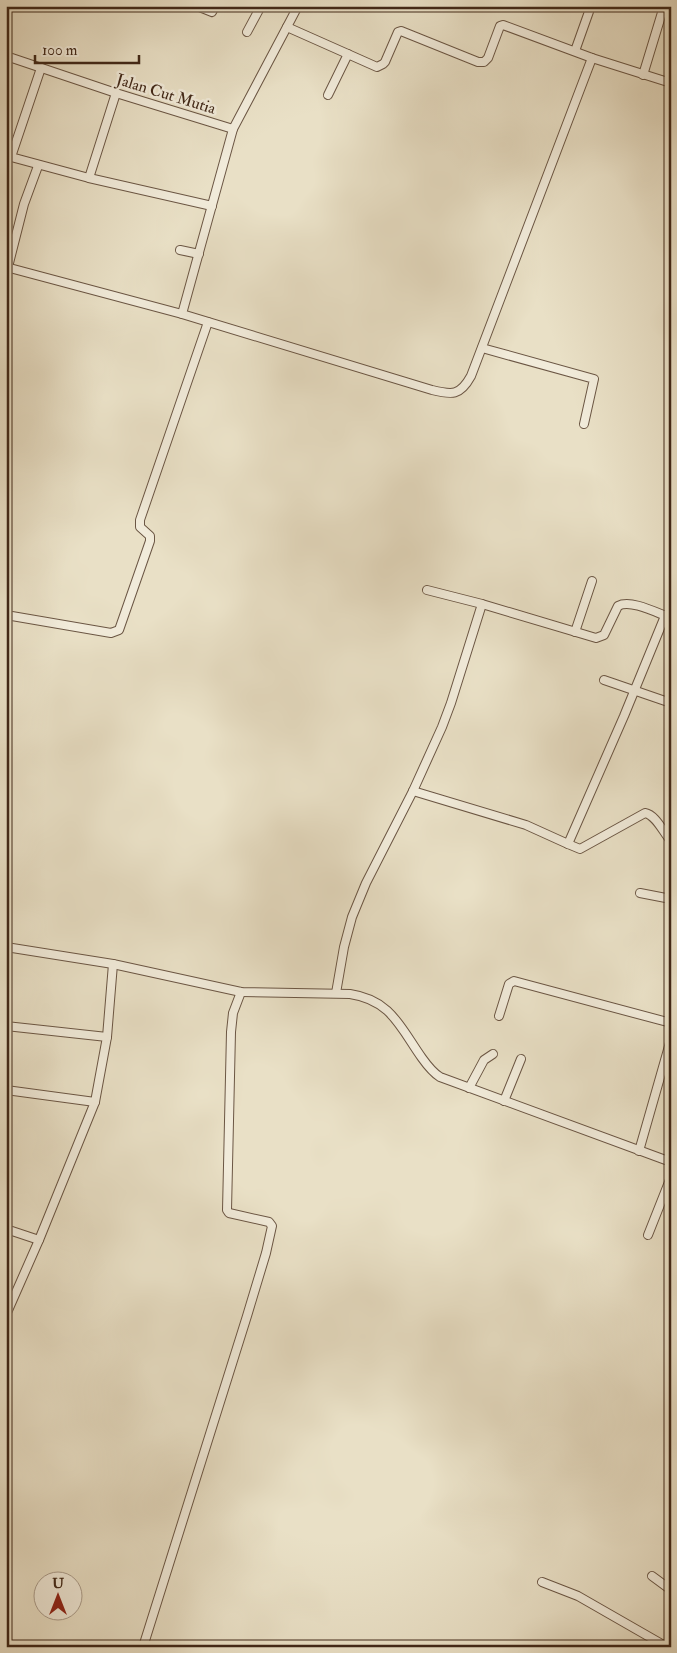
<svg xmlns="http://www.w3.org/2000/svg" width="677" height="1653" font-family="'IM FELL Double Pica',serif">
<rect width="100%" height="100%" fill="#e9e0c6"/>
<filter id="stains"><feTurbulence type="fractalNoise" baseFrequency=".004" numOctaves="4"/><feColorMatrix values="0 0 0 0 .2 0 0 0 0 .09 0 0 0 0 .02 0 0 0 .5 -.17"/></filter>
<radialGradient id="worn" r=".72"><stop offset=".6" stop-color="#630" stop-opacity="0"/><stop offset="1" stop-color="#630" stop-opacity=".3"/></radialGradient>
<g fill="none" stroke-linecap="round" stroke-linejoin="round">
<defs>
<g id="minor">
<path d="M197,6L212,12L215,6"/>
<path d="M287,27L377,67L383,64L385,62L398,32L401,31L478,62H484L488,58L500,26L503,25L592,58L671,83"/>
<path d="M247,32L261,6"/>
<path d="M575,51L591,6"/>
<path d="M6,56L116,93L233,129"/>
<path d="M643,75L664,6"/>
<path d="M328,95L348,54"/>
<path d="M11,157L41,68"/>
<path d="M6,158L11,157L89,178L212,206"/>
<path d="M89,178L116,93"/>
<path d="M180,250L199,254"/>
<path d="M6,267L182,314L432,390C452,395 460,396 471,376L592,58"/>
<path d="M8,267L24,204L38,166"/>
<path d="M182,314L233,129L298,6"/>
<path d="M482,348L594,379L584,424"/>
<path d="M427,590L482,604L596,638L604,635L618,606C631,599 657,613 671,618"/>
<path d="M6,615L111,633L119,630L150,541V536L140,527V520L208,322"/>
<path d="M575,632L592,581"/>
<path d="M604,680L671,703"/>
<path d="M413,791L526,825L568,844L624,716L665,616"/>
<path d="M568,844L580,849L645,813C656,815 663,832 671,841"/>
<path d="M640,893L671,899"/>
<path d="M6,947L113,964L241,992L350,994C391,1000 400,1027 422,1058C427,1065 432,1072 440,1077L671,1162"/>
<path d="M336,993L344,947L352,917L366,883L413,791L442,727L451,703L482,604"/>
<path d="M499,1016L509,984L514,981L671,1023"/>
<path d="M6,1026L107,1037"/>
<path d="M469,1088L484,1060L493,1054"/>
<path d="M6,1090L95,1102"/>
<path d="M504,1101L521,1059"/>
<path d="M639,1151L671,1039"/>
<path d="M6,1229L39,1240"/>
<path d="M648,1235L671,1177"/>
<path d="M6,1315L39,1240L95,1102L107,1037L113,964"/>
<path d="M652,1576L671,1590"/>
<path d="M542,1582L578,1596L667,1647"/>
<path d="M143,1647L247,1316L266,1253L272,1226L269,1222L229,1213L227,1210L231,1032L233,1013L241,992"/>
</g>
</defs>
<!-- minor casing -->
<use href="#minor" stroke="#6b5644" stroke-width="10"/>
<!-- minor -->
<use href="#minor" stroke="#f1ebda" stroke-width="8"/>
</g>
<g text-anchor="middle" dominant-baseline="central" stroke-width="5" stroke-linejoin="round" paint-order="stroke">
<!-- street labels -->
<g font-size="16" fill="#412818" stroke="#f1ebda">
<text transform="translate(166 94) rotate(17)">Jalan Cut Mutia</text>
</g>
</g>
<!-- margin -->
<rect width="677" height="1653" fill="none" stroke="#e9e0c6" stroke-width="25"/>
<rect x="8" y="8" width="662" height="1638" fill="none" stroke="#412818" stroke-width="2.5"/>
<rect x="12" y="12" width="652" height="1628" fill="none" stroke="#412818"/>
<!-- north arrow -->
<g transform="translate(58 1596)"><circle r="24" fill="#f1ebda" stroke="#ab9d8c"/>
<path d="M0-4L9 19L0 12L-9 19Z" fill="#8f2418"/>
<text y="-8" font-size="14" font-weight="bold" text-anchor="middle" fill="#412818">U</text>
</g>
<!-- scale -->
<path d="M35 55v8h104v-8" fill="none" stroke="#412818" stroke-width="2.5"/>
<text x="42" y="55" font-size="15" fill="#412818" stroke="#f1ebda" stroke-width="4" paint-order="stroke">100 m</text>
<rect width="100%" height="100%" filter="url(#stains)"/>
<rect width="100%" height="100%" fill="url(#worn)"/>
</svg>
